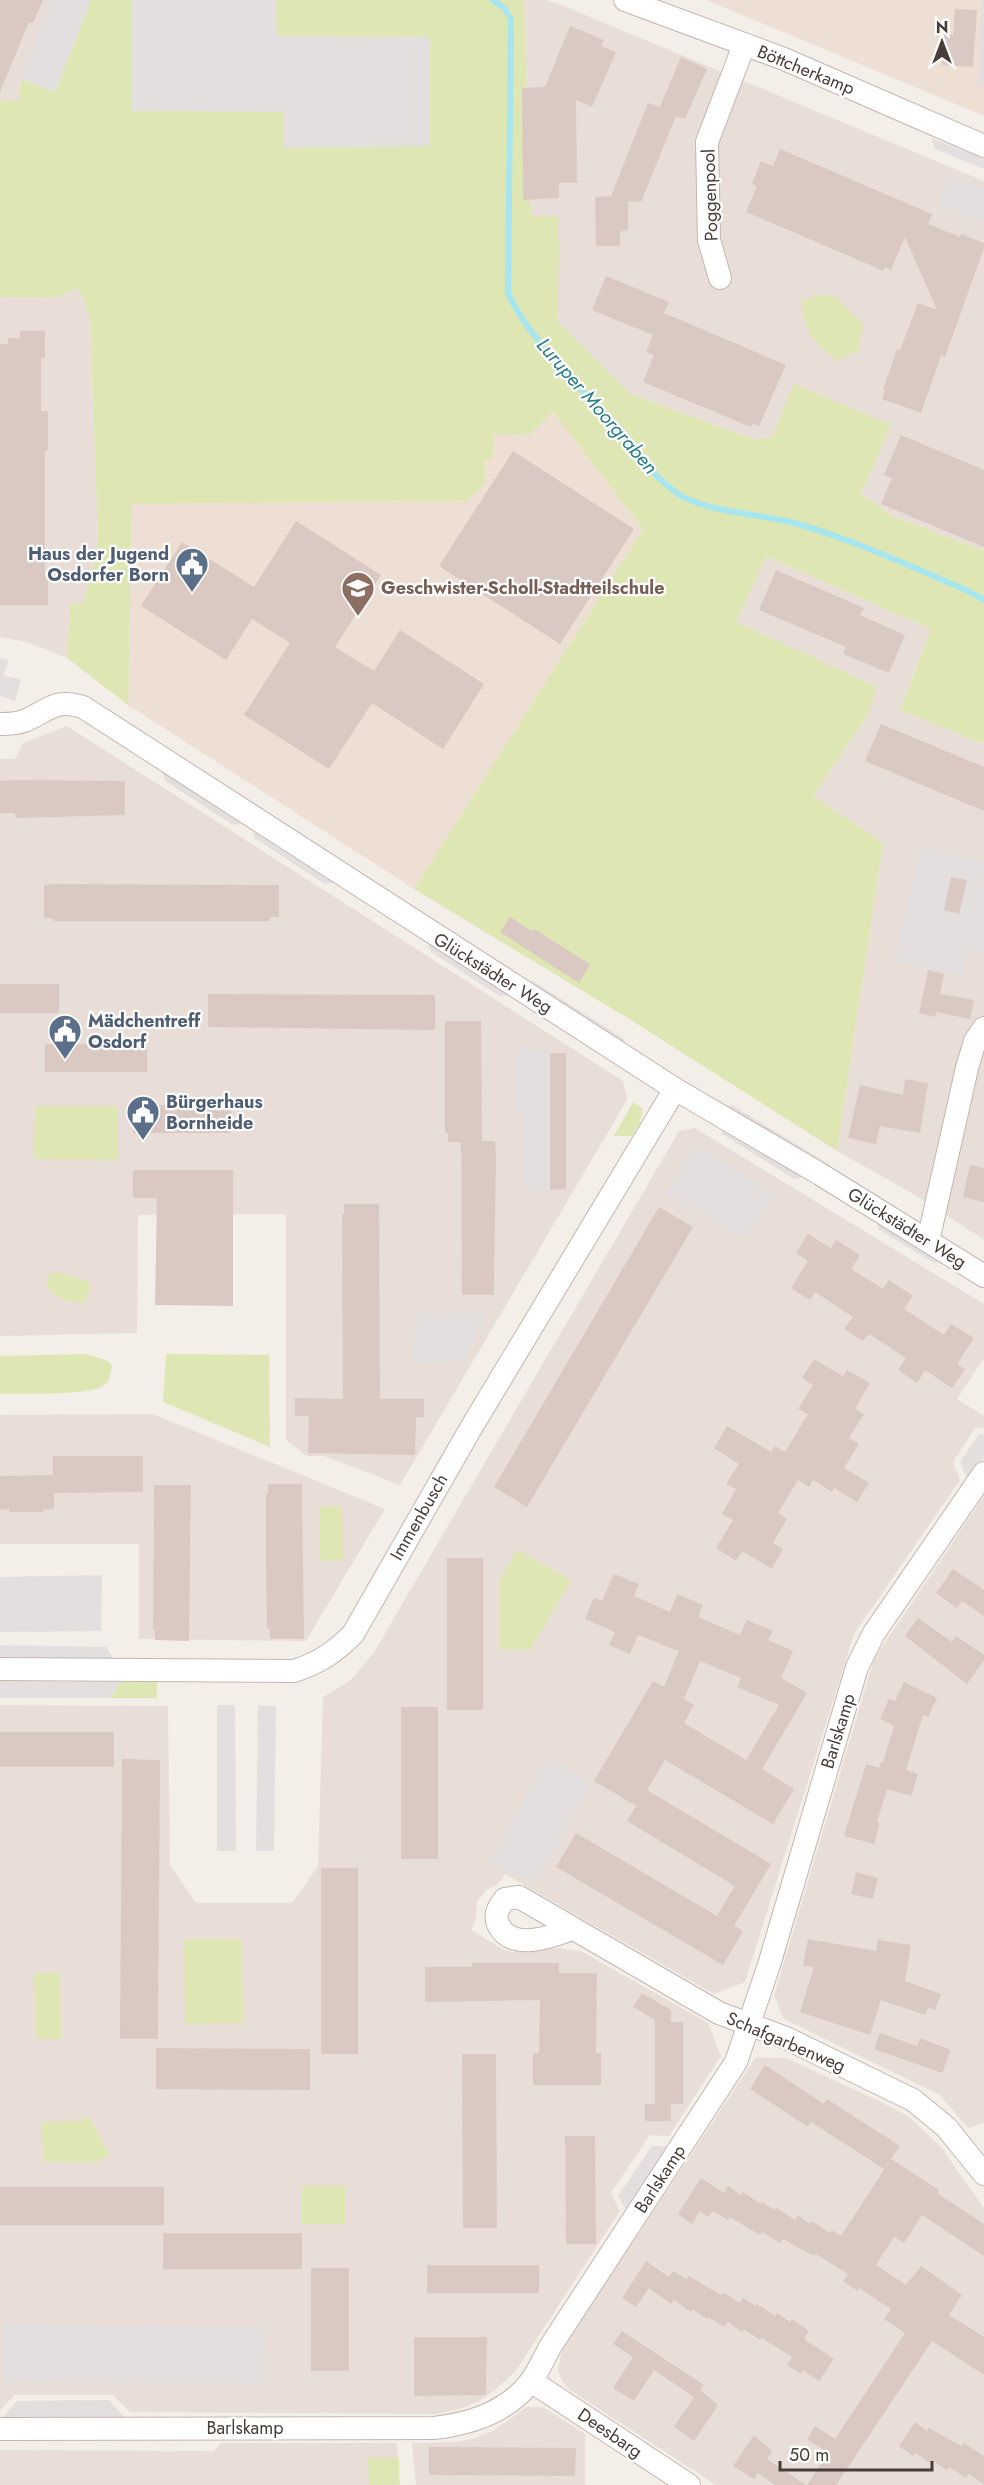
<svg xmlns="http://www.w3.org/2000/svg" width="984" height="2485" font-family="Jost,sans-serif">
<rect width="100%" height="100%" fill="#f4eee9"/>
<!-- residential -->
<g fill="#e8ded7">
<path d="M0,0H91L21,79L19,100L0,101Z"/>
<path d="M524,0H546L561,5L984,181V551L892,516L861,494L891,425L773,436L756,440L630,394L557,321L556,216H531Z"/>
<path d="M78,288L90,316L98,540L84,604H70L67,658L27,642L0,637V297L54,298Z"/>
<path d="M766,556L931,629L900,709L984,744V1240L917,1196L837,1151L883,843L813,796L867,716L736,623Z"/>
<path d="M67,726L623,1081L627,1100L400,1485L324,1456H307L286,1440V1214L138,1215L137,1333L0,1336V759H15L23,743Z"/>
<path d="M695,1128L984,1304V1358L957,1399L984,1416V1428H975L953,1462L960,1480L854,1634L745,1982L714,1994L505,1874L498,1884L486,1890L477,1902L476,1919L471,1930L504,1950L513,1952L560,1948L581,1951L708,2023L721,2056L669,2136L650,2135L611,2193L620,2211L515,2372L495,2390L479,2401L460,2409L436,2414L130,2412L113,2395H14L0,2411V1705L168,1706L170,1865L196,1903H292L318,1866L323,1697L351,1680L374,1652L679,1131Z"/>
<path d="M153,1414L385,1509L306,1641L139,1639V1544H0V1415Z"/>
<path d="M984,1496V2123L968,2128L940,2095L784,2019L774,1996L874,1659Z"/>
<path d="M756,2057L786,2058L883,2103L909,2117L941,2147L984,2208V2485H716L567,2388L561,2379L558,2370L562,2349Z"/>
<path d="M527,2407H542L548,2410L585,2434V2485H416L412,2443L457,2442L472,2439L493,2431Z"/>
<path d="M221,2443H397L400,2485H0V2450L214,2451Z"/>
</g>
<!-- education -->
<g fill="#eddfd3">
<path d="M706,0H984V116Z"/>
<path d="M553,412L643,529L414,889L128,705L132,504L467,501L484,484L485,460L492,459L494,434L530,435Z"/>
</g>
<!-- green -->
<g fill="#dee7b3">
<path d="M91,0H524L531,216H557L559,250L557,321L630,394L756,440L773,436L794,384L891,425L861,494L892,516L984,551V744L900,710L931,629L766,556L736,622L877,687L867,716L813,796L883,843L837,1151L634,1022L414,889L643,529L553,412L530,435L494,434L492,459L485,460L484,484L467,501L132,504L128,705L67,658L70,604L84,603L98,540L90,316L78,288L54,298L0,297V101L19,100L21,79L55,92Z"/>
<path d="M816,295L834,296L863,324L858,351L837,361C813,343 804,332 802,302Z"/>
<path d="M633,1102L643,1109L640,1122L632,1136H614Z"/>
<path d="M35,1106H118V1160L34,1159Z"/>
<path d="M56,1272L88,1281L91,1289L85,1302C71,1304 51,1298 46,1283L50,1274Z"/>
<path d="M87,1354L106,1360L112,1365C110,1374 111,1381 103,1386C88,1396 21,1393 0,1394V1356Z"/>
<path d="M166,1354L269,1355L270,1447L163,1402Z"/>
<path d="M342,1506L343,1560L320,1561L319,1507Z"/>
<path d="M517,1550L571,1580L530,1650L499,1649L500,1580Z"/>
<path d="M120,1682H157V1698H110Z"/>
<path d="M184,1939H242L243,2023L185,2024Z"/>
<path d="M34,1973H60L61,2039L36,2038Z"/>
<path d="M89,2117L109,2155L96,2162H44L41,2123L78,2121Z"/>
<rect x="302" y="2186" width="43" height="38"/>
<path d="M368,2458H399V2485H369Z"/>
</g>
<!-- parking -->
<g fill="#e3dfde">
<path d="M51,0H91L55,92L21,79Z"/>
<path d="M131,0H276L277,36L430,37V146L283,148V112L131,111Z"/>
<path d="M982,0H984V87L978,86Z"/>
<path d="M931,138L984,159V169L935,149Z"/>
<path d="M948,176L984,188V223L938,207Z"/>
<path d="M0,658L9,660L3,676L21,679L15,701L0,696Z"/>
<path d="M163,772L241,824L233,825L165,781Z"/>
<path d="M253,830L336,882L325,884L254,838Z"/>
<path d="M921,845L984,863L980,887L984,888V952L969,949L963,977L893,962Z"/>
<path d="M428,943L509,995L500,996L431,952Z"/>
<path d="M533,981L624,1039L626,1047L525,983Z"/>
<path d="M516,1050H550V1190L523,1189V1114L515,1113Z"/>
<path d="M732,1105L830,1165L832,1174L723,1106Z"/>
<path d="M722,1127L803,1177L794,1179L722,1134Z"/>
<path d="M695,1146L776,1194L747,1239L666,1194Z"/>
<path d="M877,1222L942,1261L934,1263L878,1229Z"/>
<path d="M416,1312L485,1313L464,1361L412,1362Z"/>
<path d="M979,1434H984V1457L968,1480L960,1462Z"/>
<path d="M102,1575L101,1631L0,1632V1577Z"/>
<path d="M0,1645L106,1647L116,1662L0,1661Z"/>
<path d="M0,1681L120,1682L110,1698H0Z"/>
<path d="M217,1705H235L236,1851H217Z"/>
<path d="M258,1705L276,1706L274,1851H256Z"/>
<path d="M547,1758L591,1783L534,1885L490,1861Z"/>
<path d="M652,2146H670L627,2212L618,2196Z"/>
<path d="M4,2323L265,2326L264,2385L3,2382Z"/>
<path d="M109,2400L125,2418H2L17,2401Z"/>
</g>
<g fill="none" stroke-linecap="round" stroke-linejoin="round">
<!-- stream -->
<path stroke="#a7e5ef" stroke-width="6" d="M493,0L504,8L511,19L508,294C530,338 569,375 601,412C623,437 658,485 687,499C722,514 762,514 798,524C856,541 912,567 968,591L984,600"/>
</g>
<!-- building -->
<g fill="#d9c9c2" fill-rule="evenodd">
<path d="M0,0H43L33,23L29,22L0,92Z"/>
<path d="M955,9L977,10L973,67L942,65L944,34L953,35Z"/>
<path d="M570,26L604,40L601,46L616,52L592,107L576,100L577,183H559V198L523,200L522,88L545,87Z"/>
<path d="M681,57L707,69L685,119L676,116L641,202L628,201V230L620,232V246H596L595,197L611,196L648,103L660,107Z"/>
<path d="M780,149L932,214L928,224L960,237L961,234L984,243V248L945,357L941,356L921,413L882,399L885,391L883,390L897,349L900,350L918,303L937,310L905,237L891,270L885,267L884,271L746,212L757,186L752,184L761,161L773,166Z"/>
<path d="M606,276L669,302L664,313L786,365L759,426L753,424L751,427L643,382L654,355L646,352L653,335L592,310Z"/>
<path d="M20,331H45V358H41V411H48V450H45V576H48V605H0V344H8V338H20Z"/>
<path d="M901,435L984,470V547L881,504L892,478L884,475Z"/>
<path d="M513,451L634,529L560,644L439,566Z"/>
<path d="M296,521L381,575L335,647L374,671L400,630L484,684L443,749L372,703L329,769L244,715L290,643L252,619L226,660L141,606L182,542L254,587Z"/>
<path d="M776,570L864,608L860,615L905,635L889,673L843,654L846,647L759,610Z"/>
<path d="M881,724L984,767V811L865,761Z"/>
<path d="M19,780L125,781V815L16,818L15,813H0V781Z"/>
<path d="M951,877L967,880L959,914L944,910Z"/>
<path d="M56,884L279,885V917H270V921H53V918H44V885Z"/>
<path d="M510,917L532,931L534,929L590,964L579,983L500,932Z"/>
<path d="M928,970L944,974L940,994L974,1000L970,1019L936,1012L935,1017L919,1013Z"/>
<rect x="0" y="984" width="59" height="29"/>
<path d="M208,994L435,995V1030L208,1027Z"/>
<path d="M445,1021H481L482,1141H495L496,1153L494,1295H462L461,1142H448V1133H445Z"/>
<rect x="45" y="1044" width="102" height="28"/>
<path d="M550,1053H566V1189L550,1190Z"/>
<path d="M905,1079L928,1083L920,1133L880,1126L876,1144L848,1138L860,1085L903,1095Z"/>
<rect x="133" y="1105" width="98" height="28"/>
<path d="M970,1165L984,1168V1202L963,1197Z"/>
<path d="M133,1170H233V1306L155,1305L157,1198H133Z"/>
<path d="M344,1204H379L380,1399H424V1417H416L415,1455L308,1453L309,1416H295V1398L343,1399L342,1214H344Z"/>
<path d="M659,1207L693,1227L527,1507L494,1487Z"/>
<path d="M808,1234L831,1248L836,1240L860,1255L851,1269L883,1289L889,1280L913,1296L904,1309L944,1335L951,1324L974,1338L957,1364L965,1369L952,1388L925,1370L917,1383L898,1370L906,1358L869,1334L863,1341L844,1329L853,1317L815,1292L810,1300L791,1288L808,1261L796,1253Z"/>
<path d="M814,1359L843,1376L847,1370L870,1383L855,1409L864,1414L849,1438L859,1444L844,1468L869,1483L857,1502L834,1488L832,1492L813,1480L809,1487L798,1480L778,1513L787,1519L773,1543L783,1549L772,1569L742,1551L736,1561L716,1548L733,1520L722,1514L736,1489L726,1484L739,1464L714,1448L727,1426L771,1452L775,1446L785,1452L808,1414L798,1409L813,1385L802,1378Z"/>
<path d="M53,1456H143V1492L54,1493V1509L43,1510V1512H9V1509L0,1510V1476L53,1475Z"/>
<path d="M268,1484H302L304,1639H270V1629H267L266,1565V1494H268Z"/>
<path d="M154,1485H191L189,1641L155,1640V1630H153Z"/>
<rect x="447" y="1558" width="36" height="152"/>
<path d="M953,1569L984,1590V1616L962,1601L957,1608L936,1593Z"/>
<path d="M614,1574L639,1584L634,1596L670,1612L677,1594L703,1605L698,1617L740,1635L747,1620L773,1631L768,1640L793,1651L781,1678L807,1693L762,1769L794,1789L773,1824L665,1760L647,1790L771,1864L734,1926L743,1931L723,1965L556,1867L576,1833L717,1916L735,1886L627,1821L636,1806L594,1781L653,1681L664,1687L679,1651L638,1635L630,1654L609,1645L615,1632L585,1619L594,1598L602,1601ZM700,1661L741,1678L737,1687L779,1705L746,1760L684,1723L694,1705L684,1699Z"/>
<path d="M918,1618L952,1642L956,1636L984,1655V1660L967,1684L905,1636Z"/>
<path d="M904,1682L937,1698L928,1717L923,1715L906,1770L918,1774L911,1796L887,1789L877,1822L880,1823L874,1844L844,1836L866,1764L879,1768L881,1762L883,1763L894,1726L880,1719L889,1699L895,1701Z"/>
<rect x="401" y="1707" width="37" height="152"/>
<rect x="0" y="1732" width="114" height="35"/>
<path d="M122,1759L160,1760L158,2039H120Z"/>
<rect x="321" y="1868" width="37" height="186"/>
<path d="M856,1872L878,1878L873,1899L851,1894Z"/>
<path d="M808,1939L876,1951L878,1940L911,1945L905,1981L941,1994L935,2010L928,2008L925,2015L881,2000L870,2035L800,2012L814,1967L803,1966Z"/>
<path d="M472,1963H559V1973H597L596,2053H601V2085H533V2053H539L540,2000L425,2002V1967H472Z"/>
<path d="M642,1993L671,2010V2022H683V2104H671V2121H645V2104H655V2020L633,2007Z"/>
<path d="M880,2033L917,2046L920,2038L951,2050L942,2073L874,2049Z"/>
<path d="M156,2048L310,2049V2090L156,2089Z"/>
<path d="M462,2054H496L497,2228H463Z"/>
<path d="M765,2065L824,2104L827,2099L900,2146L884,2169L811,2122L808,2127L750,2089Z"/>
<path d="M565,2136H595L596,2244H566Z"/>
<path d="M891,2159L939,2190L937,2193L984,2224V2256L922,2215L904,2243L894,2237L876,2265L906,2285L921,2266L962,2295L949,2315L984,2337V2375L932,2341L836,2485H807L828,2453L807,2439L815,2426L835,2439L905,2333L884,2319L891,2309L859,2288L858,2291L843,2281L848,2274L816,2254L814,2256L783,2239L780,2243L762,2232L760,2235L730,2217L728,2220L713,2211L708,2217L700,2211L692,2224L678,2214L701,2178L724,2193L728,2186L741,2195L743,2192L761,2204L762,2202L775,2210L777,2208L795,2220L798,2215L810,2224L812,2221L830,2233L832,2230L841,2236Z"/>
<rect x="0" y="2187" width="164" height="38"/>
<rect x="163" y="2233" width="139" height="36"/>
<path d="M646,2261L669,2277L673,2271L686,2279L689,2276L721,2295L724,2293L740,2303L743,2298L756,2306L757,2304L775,2316L777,2313L790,2322L792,2319L809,2331L804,2339L834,2359L819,2381L803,2370L801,2374L787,2365L792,2357L762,2338L760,2340L744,2329L742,2332L728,2322L724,2327L708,2317L707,2319L692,2309L691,2312L674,2300L671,2304L649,2288L636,2307L622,2298Z"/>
<rect x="427" y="2265" width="112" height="28"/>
<rect x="311" y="2268" width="38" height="103"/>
<path d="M622,2331L704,2385L700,2390L718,2405L694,2441L674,2427L694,2397L654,2370L634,2401L613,2388L633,2357L613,2344Z"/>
<path d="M414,2337H487L486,2395L414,2396Z"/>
<path d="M915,2422L927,2431L929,2428L961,2446L964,2443L984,2456V2484L969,2474L966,2478L949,2467L947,2470L933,2461L931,2464L916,2453L913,2456L899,2446Z"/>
<path d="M754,2435L772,2451L767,2459L806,2485H775L758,2473L754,2479L733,2466Z"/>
<path d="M429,2447L576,2448L575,2476L429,2475Z"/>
</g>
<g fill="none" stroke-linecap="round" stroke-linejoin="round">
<defs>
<g id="minor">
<path d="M625,0L784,59L984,146"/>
<path d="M720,278L709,240L707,142L744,45"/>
<path d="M0,724C8,724 16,724 24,721C49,711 53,698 83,707L675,1089L820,1174L984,1276"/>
<path d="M928,1241L967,1068L975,1041L984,1028"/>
<path d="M0,1669L294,1671C319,1663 335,1652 353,1634L471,1428L675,1089"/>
<path d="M572,1929C551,1937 511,1952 498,1924C494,1915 499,1906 505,1899L519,1897L719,2013L786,2038L913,2100L946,2127L984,2174"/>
<path d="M531,2381L689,2485"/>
<path d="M0,2429L434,2428C471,2424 509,2411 532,2380C539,2370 544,2358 550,2347L736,2062L769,1965L857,1667L874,1633L984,1473"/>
</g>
</defs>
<!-- minor casing -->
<use href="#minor" stroke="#c3b6af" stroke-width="24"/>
<!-- minor -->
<use href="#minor" stroke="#fff" stroke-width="22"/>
</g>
<!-- icons -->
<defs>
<symbol id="civic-pin" viewBox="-11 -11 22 30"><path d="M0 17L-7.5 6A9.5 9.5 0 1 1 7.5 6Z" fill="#5c6f8a" stroke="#fff"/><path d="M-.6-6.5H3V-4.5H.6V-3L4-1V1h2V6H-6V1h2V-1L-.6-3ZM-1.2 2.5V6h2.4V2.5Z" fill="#fff"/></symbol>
<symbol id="school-pin" viewBox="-11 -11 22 30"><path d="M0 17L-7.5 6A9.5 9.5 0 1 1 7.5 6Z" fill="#8d6e63" stroke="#fff"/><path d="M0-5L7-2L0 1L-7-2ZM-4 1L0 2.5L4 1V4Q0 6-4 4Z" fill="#fff"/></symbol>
</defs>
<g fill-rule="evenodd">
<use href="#civic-pin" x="173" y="545" width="38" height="52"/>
<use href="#school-pin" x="339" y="569" width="38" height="52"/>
<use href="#civic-pin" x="46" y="1012" width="38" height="52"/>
<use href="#civic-pin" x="124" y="1093" width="38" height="52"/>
</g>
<g text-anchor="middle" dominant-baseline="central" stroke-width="4.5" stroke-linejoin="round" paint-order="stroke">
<!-- street labels -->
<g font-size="18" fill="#483d38" stroke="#fff">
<text transform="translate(806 70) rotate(22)">Böttcherkamp</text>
<text transform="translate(710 195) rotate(-92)">Poggenpool</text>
<text transform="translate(493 973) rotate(32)">Glückstädter Weg</text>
<text transform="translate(907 1228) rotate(32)">Glückstädter Weg</text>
<text transform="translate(419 1517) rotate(-60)">Immenbusch</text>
<text transform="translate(838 1731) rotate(-73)">Barlskamp</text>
<text transform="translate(786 2042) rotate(23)">Schafgarbenweg</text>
<text transform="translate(660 2179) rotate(-57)">Barlskamp</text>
<text x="245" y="2428">Barlskamp</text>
<text transform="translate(610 2433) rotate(34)">Deesbarg</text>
</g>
<!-- service labels -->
<g font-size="18" font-weight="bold" fill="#4e5e75" stroke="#fff" text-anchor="start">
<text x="169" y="554" text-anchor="end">Haus der Jugend<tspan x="169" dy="21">Osdorfer Born</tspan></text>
<text x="88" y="1021">Mädchentreff<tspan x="88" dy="21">Osdorf</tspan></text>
<text x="166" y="1102">Bürgerhaus<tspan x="166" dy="21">Bornheide</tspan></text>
</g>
<!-- education labels -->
<g font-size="18" font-weight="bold" fill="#785e54" stroke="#fff" text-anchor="start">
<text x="381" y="588">Geschwister-Scholl-Stadtteilschule</text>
</g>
<!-- water labels -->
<g font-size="20" font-style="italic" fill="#2a7c8a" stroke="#fff">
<text transform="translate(597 406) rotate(49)">Luruper Moorgraben</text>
</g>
</g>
<!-- north arrow -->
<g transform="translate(942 42)" stroke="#ffffff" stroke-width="4.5" paint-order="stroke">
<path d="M0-4.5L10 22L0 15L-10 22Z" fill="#483d38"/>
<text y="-9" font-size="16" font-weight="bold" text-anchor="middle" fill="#483d38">N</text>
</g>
<!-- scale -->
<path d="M780 2461v9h152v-9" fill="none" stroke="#483d38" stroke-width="3"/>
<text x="789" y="2461" font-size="18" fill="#483d38" stroke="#ffffff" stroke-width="4.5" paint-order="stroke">50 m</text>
</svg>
